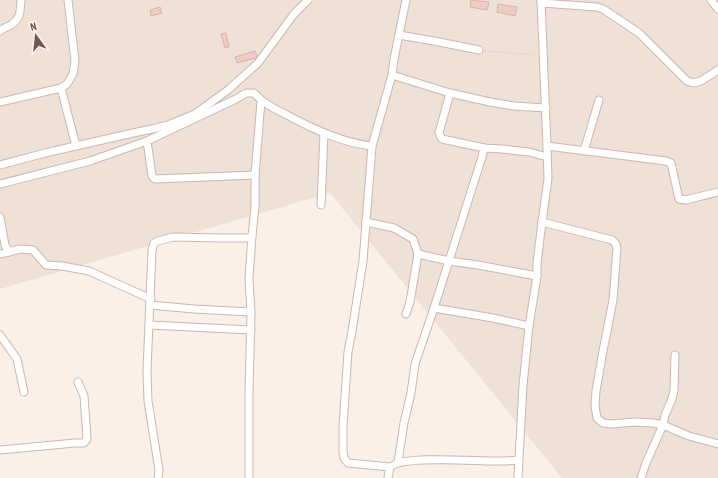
<svg xmlns="http://www.w3.org/2000/svg" width="718" height="478" font-family="'PT Sans Narrow',sans-serif">
<rect width="100%" height="100%" fill="#faf0e8"/>
<!-- residential -->
<path fill="#f0e1d7" d="M0,0H718V478H562L330,193L0,289Z"/>
<!-- building -->
<g fill="#eccdc3" stroke="#dcb2a5">
<path d="M471,0L489,2L487,10L470,7Z"/>
<path d="M498,4L517,7L515,16L497,12Z"/>
<path d="M160,7L162,13L151,16L150,10Z"/>
<path d="M226,33L229,47L225,48L221,34Z"/>
<path d="M255,51L257,56L256,58L237,63L235,57Z"/>
</g>
<g fill="none" stroke-linecap="round" stroke-linejoin="round">
<defs>
<g id="minor">
<path d="M711,0L718,9"/>
<path d="M541,3L597,7L603,9L639,33L687,81L693,83L701,81L718,70"/>
<path d="M0,31C3,28 5,28 9,26C21,19 20,13 21,0"/>
<path d="M399,35L434,41L479,50"/>
<path d="M392,75L450,93L490,102L514,106L546,108"/>
<path d="M61,88L76,146"/>
<path d="M450,93L439,133L442,139L484,148L502,149L529,152L547,157"/>
<path d="M0,102L61,88L67,84L73,74L75,61L68,0"/>
<path d="M147,141L152,176L155,179L255,175"/>
<path d="M547,146L666,161L671,163L679,199L686,200L718,192"/>
<path d="M584,151L599,100"/>
<path d="M0,165L45,153L133,133L152,129L168,125L195,114L228,90L258,63L294,14L308,0"/>
<path d="M0,184L90,161L147,141L236,99L246,93H254C263,103 273,108 285,114C311,128 342,143 372,146"/>
<path d="M321,205L324,133"/>
<path d="M0,217L5,245L9,252L20,249L33,250L46,265L62,266L89,271L151,299"/>
<path d="M366,222L394,228L413,239L418,254L449,261L478,265L537,276"/>
<path d="M542,222L612,240L616,244L617,249L613,300L603,351L596,391L595,406L597,418L603,423L611,424L635,422L653,423L663,425L689,436L718,444"/>
<path d="M0,254L9,252"/>
<path d="M150,305L194,309L251,312"/>
<path d="M434,308L493,318L529,326"/>
<path d="M406,314L410,302L418,254"/>
<path d="M149,325L251,330"/>
<path d="M0,335L17,359L24,392"/>
<path d="M0,450L75,443H84L87,439L84,396L78,382"/>
<path d="M398,462L404,423L411,393L415,364L434,308L482,157L484,148"/>
<path d="M394,465C406,456 474,461 493,461C502,461 510,461 518,460"/>
<path d="M158,478L159,470L148,401L147,371L152,250L154,243L158,241L173,237L222,238H248L252,236L255,207V175L261,101"/>
<path d="M249,478V394L251,312L249,279L252,236"/>
<path d="M388,478L390,467L348,463L344,458L343,452V426L348,352L352,331L363,261L372,146L392,75L394,59L406,0"/>
<path d="M518,478L523,385L529,326L537,276V263L542,222L548,179L547,146L541,0"/>
<path d="M641,478L646,463L663,425L665,415L672,399L674,390L675,355"/>
</g>
</defs>
<!-- minor casing -->
<use href="#minor" stroke="#cab7af" stroke-width="9"/>
<!-- path -->
<path stroke="#d1b0a6" stroke-width="1" stroke-dasharray="1 3" stroke-linecap="butt" d="M485,51L536,55"/>
<!-- minor -->
<use href="#minor" stroke="#fff" stroke-width="7"/>
</g>
<!-- north arrow -->
<g transform="translate(36 36) rotate(345)" stroke="#fdf5ee" stroke-width="3" paint-order="stroke">
<path d="M0-3L7 15L0 10L-7 15Z" fill="#70564f"/>
<text y="-6" font-size="11" font-weight="bold" text-anchor="middle" fill="#70564f">N</text>
</g>
</svg>
